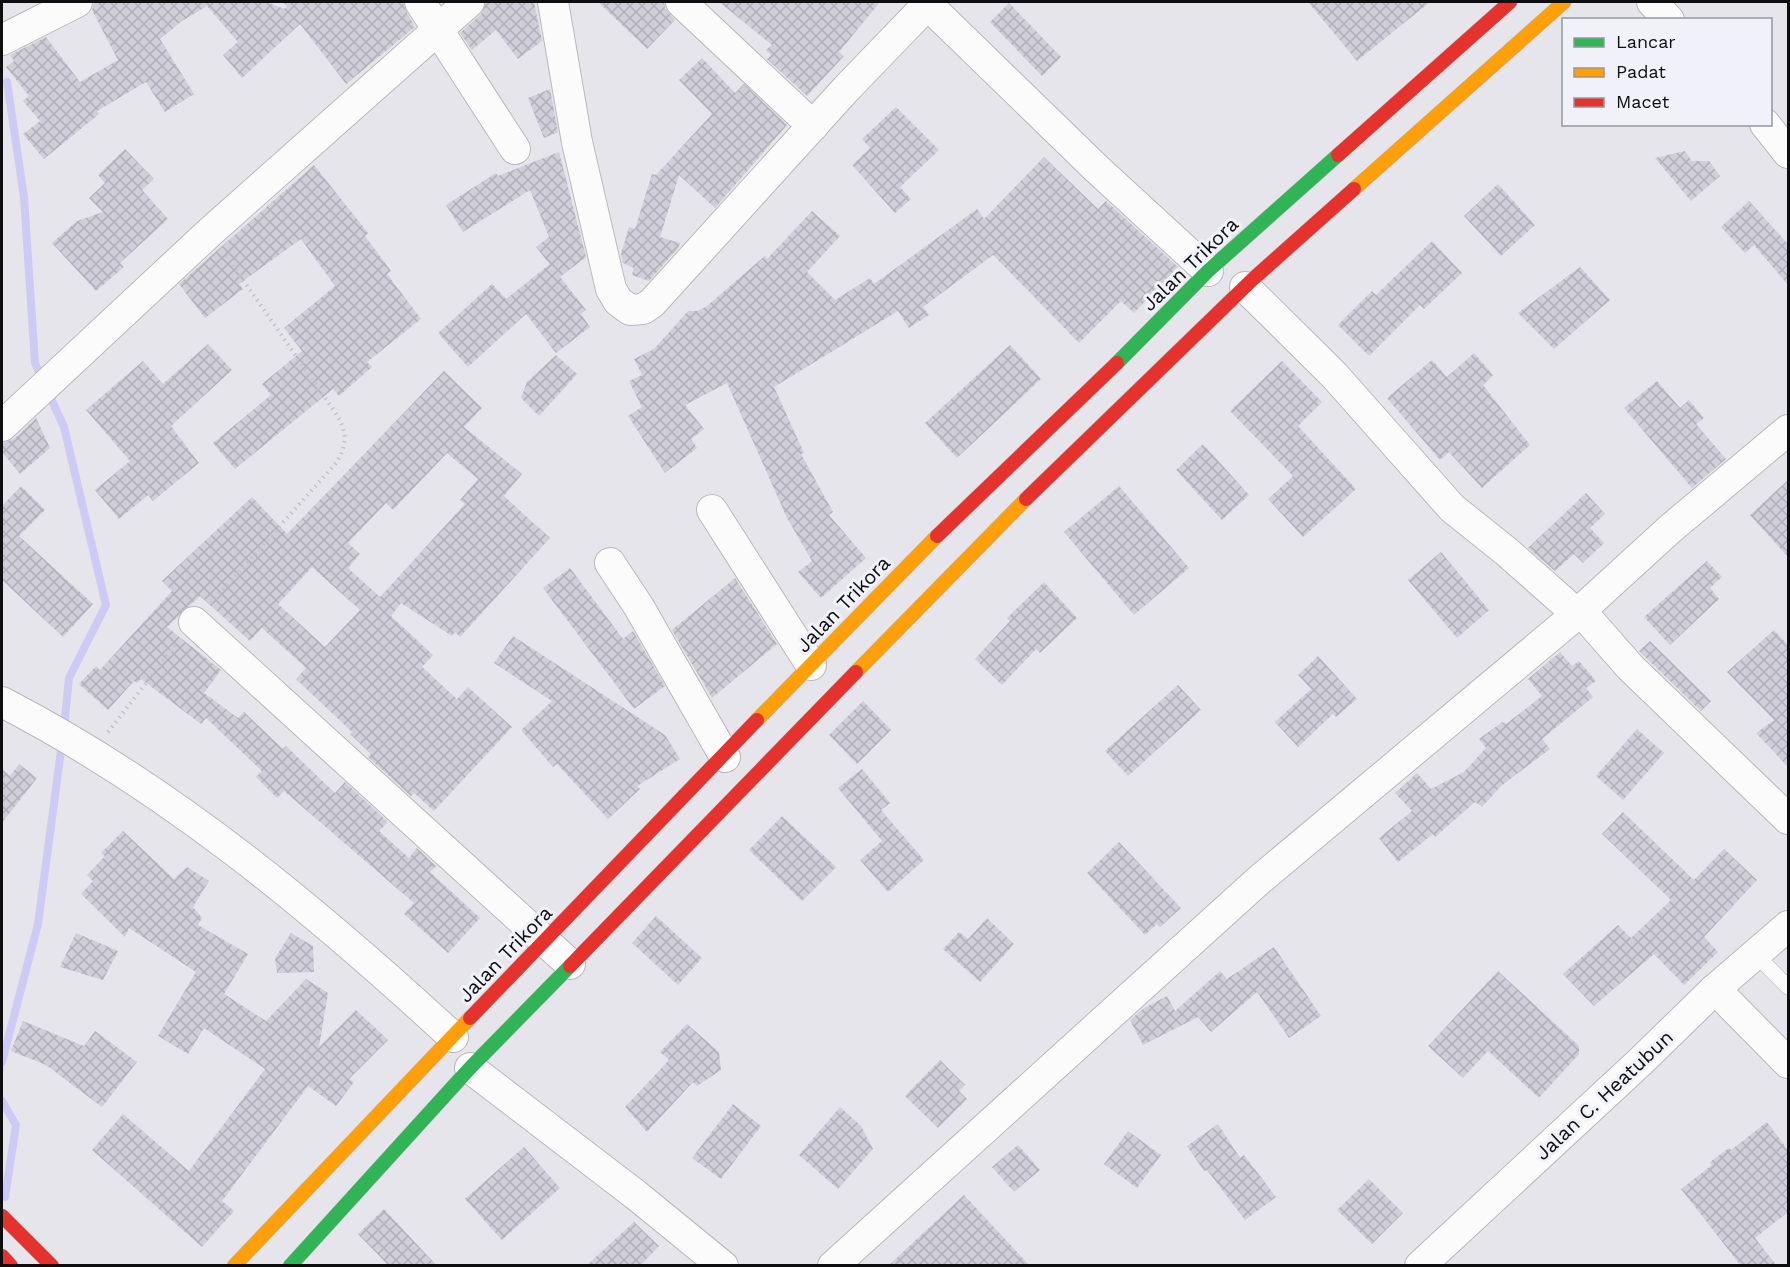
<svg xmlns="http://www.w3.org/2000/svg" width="1790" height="1267" font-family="'Work Sans',sans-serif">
<defs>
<pattern id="building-cross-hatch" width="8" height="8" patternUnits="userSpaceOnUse" patternTransform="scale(1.5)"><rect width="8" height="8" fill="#cfced9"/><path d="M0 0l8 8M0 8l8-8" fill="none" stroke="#b1b0b9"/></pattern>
</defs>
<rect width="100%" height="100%" fill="#e6e5eb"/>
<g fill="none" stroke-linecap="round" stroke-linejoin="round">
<!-- stream -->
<g stroke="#cecaf6" stroke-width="8">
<path d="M7,82L24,197L35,363L43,381"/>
<path d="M48,392L64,427L106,605L69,678L64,728"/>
<path d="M2,1062L38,924L62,743"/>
<path d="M2,1101L16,1125L5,1197"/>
</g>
</g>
<!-- building -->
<g fill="url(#building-cross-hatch)" fill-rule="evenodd">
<path d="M94,2H267L284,9L287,7L283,2H403L406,11L415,27L346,84L300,24L242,78L223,55L238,42L207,6L182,21L160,39L194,94L165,112L146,82L97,111L99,114L44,159L23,134L40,121L23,101L29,96L6,67L14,61L10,55L46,37L80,82L118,60L92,10Z"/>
<path d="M486,2H534L542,41L518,59L496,30L472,50L460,33L481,14Z"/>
<path d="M598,2H664L665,8L675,20L647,49Z"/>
<path d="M719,2H880L839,52L844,56L807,96L767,59L771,55L766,50L772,45Z"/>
<path d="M1308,2H1430L1357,61Z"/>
<path d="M1009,3L1061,57L1042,76L990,22Z"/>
<path d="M702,58L735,93L744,84L787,125L715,208L679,175L660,237L680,243L678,248L649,281L632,275L634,268L623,263L621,254L629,227L635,229L652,174L656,175L712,114L679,80Z"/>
<path d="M550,89L558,132L544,138L528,98Z"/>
<path d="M896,107L939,150L900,187L911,199L895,213L852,165L870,148L862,139Z"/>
<path d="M125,149L154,179L142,190L168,219L120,263L124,267L96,291L52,243L77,221L103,212L89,198L105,183L98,175Z"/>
<path d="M1685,151L1692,161H1709L1720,176L1691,201L1655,158Z"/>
<path d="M559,152L586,257L560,277L536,247L549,237L530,190L463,232L446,205L496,173L498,176Z"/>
<path d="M1044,157L1098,209L1106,201L1178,267L1134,313L1121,301L1079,343L993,255L923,307L929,315L909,328L898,311L774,387L804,453L801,454L833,512L829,515L866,558L821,598L798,572L812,561L787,518L727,383L685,405L704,429L691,439L697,448L665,473L628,416L642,407L629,381L642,375L634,359L654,349L688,311H698L707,306L765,256L767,259L812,211L840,236L807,272L835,300L870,278L874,284L977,209L984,219Z"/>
<path d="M314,165L368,233L365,236L391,271L387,274L421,319L367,362L372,367L339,396L333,389L235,469L213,443L271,395L262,384L302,351L284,328L335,286L301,239L239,284L243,289L205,318L179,284Z"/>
<path d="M1498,184L1535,225L1501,256L1464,216Z"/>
<path d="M1749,201L1788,244V285L1754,245L1745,253L1721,227Z"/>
<path d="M1432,241L1462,273L1424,309L1420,305L1369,356L1338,325L1372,291L1376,295Z"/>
<path d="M550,264L586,310L581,314L590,327L556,353L526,314L468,367L438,333L492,284L506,299Z"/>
<path d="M1580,267L1610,300L1554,349L1518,313Z"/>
<path d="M208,344L232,370L171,426L199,463L153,501L148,495L119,519L95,490L130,461L86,410L143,361L163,384Z"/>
<path d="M1010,345L1041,379L957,458L925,423Z"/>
<path d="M1474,353L1493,375L1483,385L1530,445L1482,488L1449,452L1440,460L1387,398L1432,360L1447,377Z"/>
<path d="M556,355L577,374L539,416L521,398L527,382Z"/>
<path d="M1282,361L1322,402L1298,426L1356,489L1303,537L1268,499L1293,476L1230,411Z"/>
<path d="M444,371L482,408L464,427L522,474L504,496L550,538L460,637L455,632L452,636L401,603L391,616L433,655L422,667L457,699L468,687L512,727L434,811L414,793L411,796L368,757L371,754L350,734L352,732L296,679L306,668L262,628L250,641L200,596L167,627L221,670L204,693L238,718L244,712L283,749L286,746L335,793L345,782L388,822L379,831L409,858L417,848L436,866L430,872L480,918L448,953L404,914L414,903L284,791L277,798L256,777L262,771L206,718L201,724L141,679L137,683L134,681L108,710L79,684L96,666L100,670L172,591L162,581L252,497L287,534ZM447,453L478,479L460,500L465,504L380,597L348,568L360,554L348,543L386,503L393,510ZM312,567L360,610L325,647L278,604Z"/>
<path d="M1657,381L1680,408L1689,400L1704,418L1696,424L1726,459L1692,488L1624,408Z"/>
<path d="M36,418L50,448L20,474L2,452V443L14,439Z"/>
<path d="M1203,444L1249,495L1222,520L1176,470Z"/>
<path d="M1788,480V557L1750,515Z"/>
<path d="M21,486L45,510L19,536L93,604L63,637L2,580V506Z"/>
<path d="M1119,486L1189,568L1134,615L1064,532Z"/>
<path d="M1586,493L1605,514L1590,528L1604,543L1583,563L1574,554L1555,571L1528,548Z"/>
<path d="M1441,552L1489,610L1457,638L1408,580Z"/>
<path d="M1707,561L1722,577L1710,588L1719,599L1670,645L1644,617Z"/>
<path d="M570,568L623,639L633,631L665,686L634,709L543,588Z"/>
<path d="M735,578L777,644L712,698L672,630Z"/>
<path d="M1044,582L1077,618L1040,653L1036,649L1002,685L975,659L1010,621L1007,618Z"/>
<path d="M1774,630L1788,645V767L1756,733L1774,720L1727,672Z"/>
<path d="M513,636L665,735L680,759L637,786L640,789L608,819L557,764L553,767L521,730L552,701L494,663Z"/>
<path d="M1650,641L1711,701L1701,711L1639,651Z"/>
<path d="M1560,652L1572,666L1579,661L1596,681L1586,688L1593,697L1542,739L1550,749L1501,786L1482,807L1475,802L1435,837L1433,834L1398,862L1379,838L1412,811L1395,793L1417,773L1431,789L1464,772L1486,748L1479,739L1502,722L1506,724L1542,696L1528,679Z"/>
<path d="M1318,656L1357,699L1336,717L1333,714L1298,747L1275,722L1311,689L1298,675Z"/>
<path d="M1178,685L1201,710L1128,776L1105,751Z"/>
<path d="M863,701L891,730L857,764L829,735Z"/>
<path d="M1637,729L1664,753L1623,800L1596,776Z"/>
<path d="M19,764L37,778L2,823V769L10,776Z"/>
<path d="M862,769L890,803L881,810L924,860L888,892L860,860L882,841L838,788Z"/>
<path d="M1623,812L1694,880L1724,849L1757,880L1704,937L1718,952L1684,985L1654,954L1594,1006L1563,974L1618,925L1631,938L1671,900L1602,834Z"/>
<path d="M782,816L836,867L802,901L749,850Z"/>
<path d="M123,831L174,879L187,867L209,881L193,907L202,918L198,925L248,954L224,994L266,1021L306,979L328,993L319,1047L356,1010L388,1040L349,1079L354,1082L336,1106L308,1086L222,1201L234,1211L202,1247L92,1150L123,1114L189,1171L265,1069L204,1028L188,1054L158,1036L196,972L129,928L125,937L81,894L93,881L87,875L105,856L101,853Z"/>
<path d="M1119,842L1181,908L1160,927L1157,924L1145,935L1087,873Z"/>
<path d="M656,916L702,958L678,985L632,943Z"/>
<path d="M987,918L1014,944L980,982L943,949L959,932L968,939Z"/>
<path d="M76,933L118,951L103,980L60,967Z"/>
<path d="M291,933L313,946L314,972L277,973L275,958Z"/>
<path d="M1274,947L1321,1016L1289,1038L1257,992L1211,1032L1198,1017L1143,1045L1130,1020L1144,1008L1167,996L1175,1011L1220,971L1227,979Z"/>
<path d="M1498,971L1579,1046V1054L1539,1098L1488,1051L1463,1078L1428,1046Z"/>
<path d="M23,1021L84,1046L95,1031L137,1062L102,1107L46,1065L11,1051Z"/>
<path d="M687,1024L719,1052L721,1070L697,1086L693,1082L647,1132L625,1107L669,1060L660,1052Z"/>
<path d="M940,1060L965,1085L959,1091L967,1099L938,1128L905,1096Z"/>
<path d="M733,1104L761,1126L721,1179L692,1158Z"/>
<path d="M840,1107L861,1126L873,1149L838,1189L799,1155Z"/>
<path d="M1767,1122L1788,1150V1212L1755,1238L1777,1266H1741L1681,1189L1712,1165L1710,1162L1729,1148L1731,1150Z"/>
<path d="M1218,1124L1240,1158L1244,1155L1276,1197L1245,1220L1207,1170L1204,1171L1187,1146Z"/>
<path d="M1128,1131L1161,1155L1137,1188L1104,1164Z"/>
<path d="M1018,1145L1040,1170L1014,1192L992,1167Z"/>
<path d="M524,1147L560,1188L502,1240L465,1199Z"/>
<path d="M1369,1179L1403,1213L1372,1244L1337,1210Z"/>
<path d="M964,1195L1030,1266H888Z"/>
<path d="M384,1209L437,1266H389L358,1234Z"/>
<path d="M634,1222L659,1246L640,1266H586Z"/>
</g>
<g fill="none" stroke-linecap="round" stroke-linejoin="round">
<defs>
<path id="lane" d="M1757,956L1788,987"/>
<g id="street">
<path d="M420,2L515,149"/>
<path d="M553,2L577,142L611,289L618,301L630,310L643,309L652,303L846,89L928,4"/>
<path d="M681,2L813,126"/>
<path d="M925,2L1097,169L1208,271"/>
<path d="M1652,2L1669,20"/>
<path d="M2,40L77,2"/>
<path d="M1765,124L1788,153"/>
<path d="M1245,287L1334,375L1452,508L1507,552L1577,614"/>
<path d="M2,426L210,232L469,2"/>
<path d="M712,510L811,665"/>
<path d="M610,563L639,607L725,757"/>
<path d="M1580,610L1630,667L1788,819"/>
<path d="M194,622L570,964"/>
<path d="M2,702C170,789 314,909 453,1037"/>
<path d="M1715,989L1788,1063"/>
<path d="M470,1068L636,1195L723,1266"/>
<path d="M833,1266L1258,881L1577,614L1670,529L1788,430"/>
<path d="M1420,1266L1640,1062L1715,989L1788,926"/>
</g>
<g id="fast">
<path d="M1117,363L1208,271L1338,155"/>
<path d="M290,1266L470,1068L570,966"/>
</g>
<g id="slow">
<path d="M1354,189L1564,2"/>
<path d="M856,672L1026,499"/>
<path d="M757,720L937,536"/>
<path d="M234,1266L470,1018"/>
</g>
<g id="jam">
<path d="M1338,155L1510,2"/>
<path d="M1026,499L1253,279L1354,189"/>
<path d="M937,536L1117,363"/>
<path d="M570,966L856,672"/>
<path d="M470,1018L757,720"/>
<path d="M2,1216L52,1266"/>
<path d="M2,1256L11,1266"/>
</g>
</defs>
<!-- lane casing -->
<use href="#lane" stroke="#b9b8bd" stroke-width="16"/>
<!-- street casing -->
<use href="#street" stroke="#b9b8bd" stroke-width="32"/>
<!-- fast casing -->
<use href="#fast" stroke="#b9b8bd" stroke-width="15"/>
<!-- slow casing -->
<use href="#slow" stroke="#b9b8bd" stroke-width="15"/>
<!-- jam casing -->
<use href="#jam" stroke="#b9b8bd" stroke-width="15"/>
<!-- path -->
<g stroke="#c4c4c6" stroke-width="4" stroke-dasharray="1.5 4.5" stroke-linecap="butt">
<path d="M211,603L337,462C348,442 347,431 335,412L225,254"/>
<path d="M108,732L177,643"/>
</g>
<!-- lane -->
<use href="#lane" stroke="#fbfbfc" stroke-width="15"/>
<!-- street -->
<use href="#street" stroke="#fbfbfc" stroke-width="30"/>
<!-- fast -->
<use href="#fast" stroke="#30b455" stroke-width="14"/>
<!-- slow -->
<use href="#slow" stroke="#ff9f0a" stroke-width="14"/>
<!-- jam -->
<use href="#jam" stroke="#e5322d" stroke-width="14"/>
</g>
<g text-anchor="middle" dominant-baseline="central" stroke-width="6" stroke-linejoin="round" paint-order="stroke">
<!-- street labels -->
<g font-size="20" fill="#0e0e11" stroke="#f1f1fa">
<text transform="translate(1190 264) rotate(-44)">Jalan Trikora</text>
<text transform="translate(843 604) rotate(-46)">Jalan Trikora</text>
<text transform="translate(505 954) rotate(-46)">Jalan Trikora</text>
<text transform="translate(1604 1095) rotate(-43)">Jalan C. Heatubun</text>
</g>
</g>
<!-- border -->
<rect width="1790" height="1267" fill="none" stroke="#0e0e11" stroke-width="6"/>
<!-- legend -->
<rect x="1562" y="18" width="210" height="108" fill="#f1f1fa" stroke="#96969d" stroke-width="1.5"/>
<rect x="1574" y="38" width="30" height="9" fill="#30b455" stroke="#96969d" stroke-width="1.5"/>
<text x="1616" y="48" font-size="18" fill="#0e0e11">Lancar</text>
<rect x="1574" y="68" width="30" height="9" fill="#ff9f0a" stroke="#96969d" stroke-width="1.5"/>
<text x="1616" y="78" font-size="18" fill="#0e0e11">Padat</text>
<rect x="1574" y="98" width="30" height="9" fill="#e5322d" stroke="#96969d" stroke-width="1.5"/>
<text x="1616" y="108" font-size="18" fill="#0e0e11">Macet</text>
</svg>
